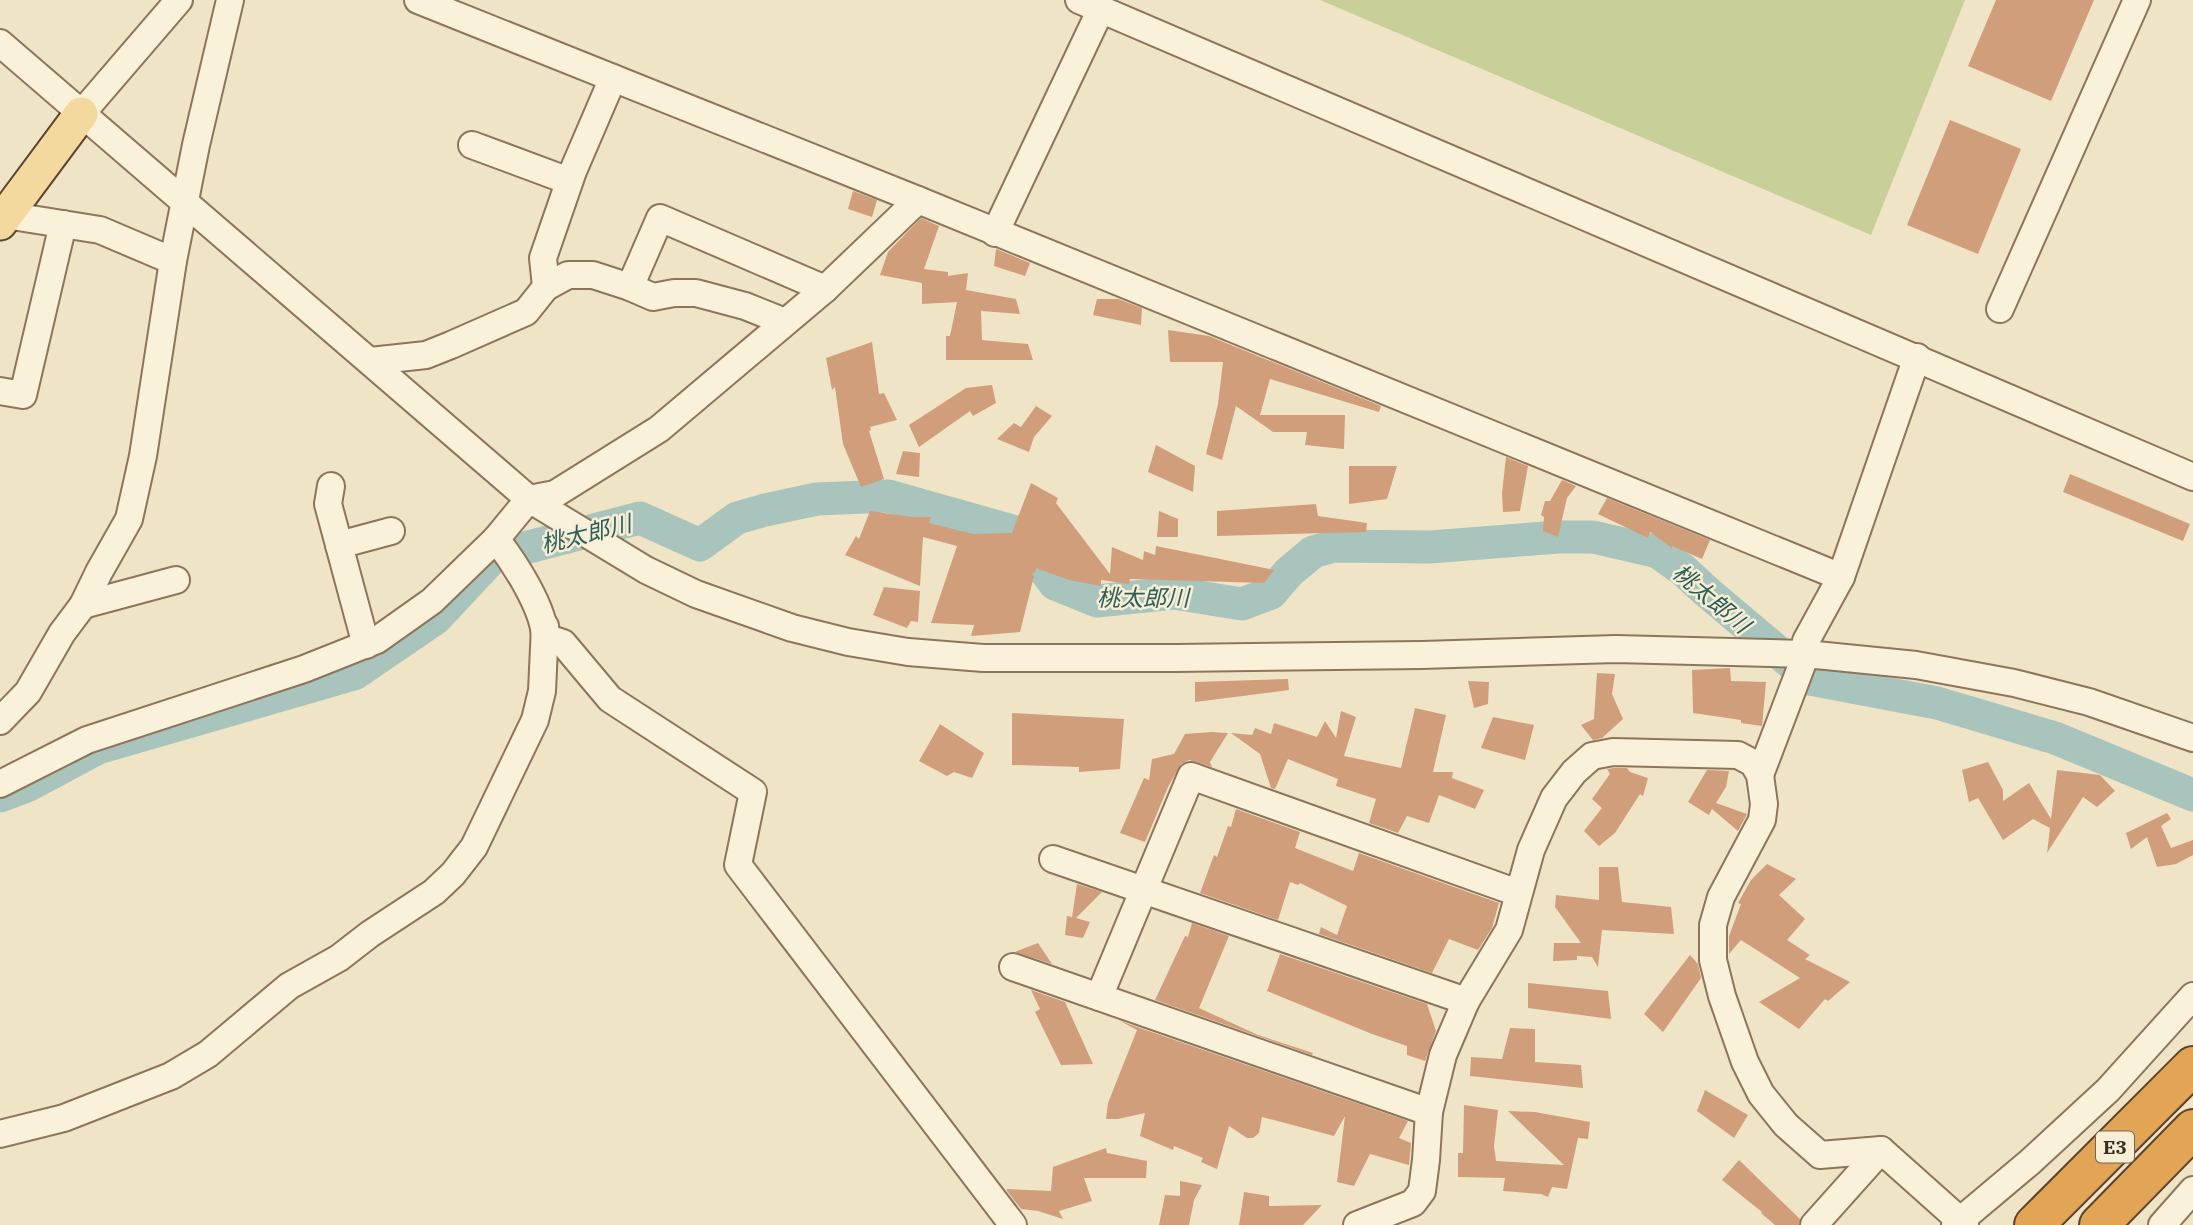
<svg xmlns="http://www.w3.org/2000/svg" width="2193" height="1225" font-family="'IBM Plex Serif','Noto Sans JP',serif">
<rect width="100%" height="100%" fill="#f0e4c6"/>
<!-- green -->
<path fill="#c9cf99" d="M1320,0H1965L1871,235Z"/>
<g fill="none" stroke-linecap="round" stroke-linejoin="round">
<!-- river -->
<path stroke="#a8c4bc" stroke-width="33" d="M0,796L29,785L98,748L354,674L436,618L494,556L640,518L700,545L737,518L765,510L817,499L888,496L1016,532L1055,584L1097,601L1174,593L1242,604L1271,593L1289,572L1313,552L1334,546L1430,547L1558,537H1593L1658,552L1683,570L1707,592L1810,679L1937,703L2055,738L2193,795"/>
</g>
<!-- building -->
<g fill="#d09e7b">
<path d="M1996,0H2094L2051,101L1968,66Z"/>
<path d="M1950,120L2021,149L1978,254L1907,225Z"/>
<path d="M853,191L877,200L872,217L848,209Z"/>
<path d="M921,218L939,226L924,269L948,272V276L968,273L966,290L1016,299L1020,314L981,311L982,340L1028,344L1033,360H946V336H950L957,302L922,304V283L880,275L888,252Z"/>
<path d="M996,249L1030,263L1025,276L994,266Z"/>
<path d="M1097,299H1118L1142,308L1141,325L1093,315Z"/>
<path d="M1168,330L1209,336L1381,406L1379,412L1270,379L1260,415H1345L1344,449L1305,445L1307,432H1273L1236,406L1222,460L1206,454L1218,404L1223,362H1170Z"/>
<path d="M872,342L879,394L884,393L897,420L870,427L871,430L869,431L884,479L861,487L843,444L835,387L832,390L826,358Z"/>
<path d="M992,385L996,403L973,416L970,411L919,447L909,425L966,388Z"/>
<path d="M1036,406L1052,416L1034,437L1029,452L997,439L1014,423L1021,427Z"/>
<path d="M1156,445L1195,466L1193,492L1148,472Z"/>
<path d="M903,451L920,453L919,477L896,474Z"/>
<path d="M1506,457L1528,466L1520,511L1503,512L1502,493Z"/>
<path d="M1349,466H1397L1387,499L1349,504Z"/>
<path d="M2070,474L2190,524L2183,541L2063,492Z"/>
<path d="M1562,480L1576,486L1567,498L1558,537L1543,531L1544,517L1541,515L1545,501H1550Z"/>
<path d="M1031,483L1058,498L1056,503L1110,574L1112,547L1143,560L1144,551L1155,555L1156,546L1274,570L1264,583L1130,579L1129,584L1101,580V586L1069,580L1036,568L1035,573H1031L1034,576L1020,632L971,636L974,625L931,623L957,546L923,537L920,586L845,555L856,536L859,539L870,511L912,517H931L929,523L973,534L1012,533Z"/>
<path d="M1607,498L1710,540L1702,559L1672,546V548L1650,532L1648,538L1598,514Z"/>
<path d="M1316,504L1318,516L1367,523L1366,532L1217,536V511Z"/>
<path d="M1159,511L1178,519V537H1157Z"/>
<path d="M884,587L920,591L918,622L911,621L907,628L873,615Z"/>
<path d="M1730,668L1731,681L1766,682L1762,726L1741,723V720L1693,713L1692,670Z"/>
<path d="M1597,673L1615,674L1612,694L1623,719L1602,738L1593,740L1581,725L1594,719Z"/>
<path d="M1288,679L1289,690L1195,702V682Z"/>
<path d="M1468,681L1489,682L1488,704L1474,708Z"/>
<path d="M1415,708L1446,715L1433,772H1453L1452,778L1484,790L1475,809L1439,795L1429,823L1407,816L1398,833L1369,823L1376,799L1336,786L1338,779L1288,759L1275,789L1271,788L1260,754L1231,733L1252,735L1255,728L1271,734L1274,723L1317,737L1325,721L1336,738L1341,711L1356,717L1344,756L1401,768Z"/>
<path d="M1012,713L1124,719L1120,769L1079,772V767L1012,765Z"/>
<path d="M1493,717L1534,725L1525,760L1481,748Z"/>
<path d="M940,724L984,753L972,778L954,772L947,776L919,761Z"/>
<path d="M1211,732L1228,733L1210,762L1212,767L1189,760L1181,764L1168,787L1145,842L1120,833L1144,778L1149,780L1152,759L1174,754L1185,734Z"/>
<path d="M1988,762L2003,790V801L2029,783L2051,819L2057,770L2100,775L2115,791L2097,807L2083,797L2047,853L2050,828L2033,819L2003,840L1978,798L1969,802L1962,770Z"/>
<path d="M1614,768H1627L1630,772L1648,778L1643,796L1640,794L1615,833L1599,846L1584,831L1602,808L1592,799L1610,774L1607,769Z"/>
<path d="M1707,770L1729,771L1726,787L1716,803L1747,814L1738,831L1712,809L1709,815L1688,802Z"/>
<path d="M1236,809L1300,832L1295,848L1353,871L1359,853L1499,903L1492,928L1478,950L1449,939L1432,973L1319,934L1321,927L1337,935L1347,906L1300,883L1298,885L1290,882L1278,920L1200,893L1214,855L1217,857L1228,826L1231,827Z"/>
<path d="M2167,813L2171,819L2161,826L2171,848L2193,840V855L2176,864L2157,867L2147,837L2131,849L2126,833Z"/>
<path d="M1767,864L1796,879L1779,895L1805,919L1787,940L1810,955L1805,959L1850,982L1828,1001L1825,999L1799,1029L1759,1002L1800,978L1741,940L1729,954V936L1741,904L1738,903L1751,880Z"/>
<path d="M1599,867H1618L1622,902L1671,907L1674,934L1602,930L1598,967L1592,957L1577,956V960L1553,961L1554,943H1581L1555,907L1556,895L1599,900Z"/>
<path d="M1077,884L1102,892L1076,918L1090,922L1083,938L1065,935L1067,916L1072,917Z"/>
<path d="M1192,923L1229,936L1199,1008L1258,1035L1313,1053L1312,1055L1155,1000L1185,936L1188,937Z"/>
<path d="M1038,943L1052,964L1015,952Z"/>
<path d="M1280,954L1427,1004L1436,1031L1425,1061L1407,1055V1046L1372,1034L1267,991Z"/>
<path d="M1690,955L1698,964L1701,978L1663,1032L1644,1014Z"/>
<path d="M1528,983L1608,991L1611,1019L1528,1008Z"/>
<path d="M1031,990L1065,1002L1093,1064L1061,1065L1035,1012L1040,1009Z"/>
<path d="M1120,1021L1408,1121L1399,1138L1411,1143L1409,1165L1370,1154L1354,1186L1337,1182L1345,1116L1334,1136L1262,1117L1259,1133L1253,1138H1247L1229,1126L1217,1169L1201,1162L1203,1158L1174,1146L1173,1150L1140,1136L1145,1113L1118,1119H1106L1108,1103L1137,1030Z"/>
<path d="M1510,1028L1535,1029V1062L1581,1065L1583,1088L1470,1076L1471,1057L1502,1059Z"/>
<path d="M1705,1090L1748,1115L1734,1138L1697,1111Z"/>
<path d="M1464,1105L1498,1110L1494,1146L1496,1161L1564,1165L1508,1111L1535,1112L1590,1122L1588,1139L1578,1138L1567,1189L1552,1187L1548,1197L1541,1194L1503,1191L1505,1178L1458,1177V1153H1463Z"/>
<path d="M1106,1148L1107,1153L1147,1161L1146,1178H1084L1092,1201L1059,1211L1063,1219L1038,1211L1021,1209L1007,1191V1189L1051,1191L1053,1167Z"/>
<path d="M1739,1160L1800,1219L1799,1225H1775L1761,1213L1762,1212L1722,1180Z"/>
<path d="M1180,1181L1202,1185L1194,1200L1189,1225H1159L1165,1195L1180,1196Z"/>
<path d="M1244,1192L1269,1196V1206L1322,1205L1303,1225H1239Z"/>
</g>
<g fill="none" stroke-linecap="round" stroke-linejoin="round">
<defs>
<g id="minor">
<path d="M418,0L918,200L1841,577"/>
<path d="M1079,0L2193,477"/>
<path d="M0,43L529,499L646,570L696,594L792,628L848,642L908,652L983,658H1176L1422,655L1616,649L1806,654L1916,665L2014,683L2089,702L2193,738"/>
<path d="M81,114L179,0"/>
<path d="M472,145L569,181"/>
<path d="M0,214L100,230L173,261"/>
<path d="M995,233L1101,9"/>
<path d="M546,287L543,258L573,171L613,78"/>
<path d="M630,287L660,218L825,289"/>
<path d="M2000,309L2137,0"/>
<path d="M370,361L426,355L451,345L526,312L546,287L568,275H593L630,287L653,297L674,293H696L745,306L785,322"/>
<path d="M0,391L23,395L63,224"/>
<path d="M331,486L328,504L366,645"/>
<path d="M496,539C514,562 544,608 545,637L563,643L610,699L753,792L738,865L1013,1225"/>
<path d="M339,545L391,531"/>
<path d="M83,605L176,580"/>
<path d="M0,721L28,692L62,633L83,605L99,572L129,519L143,456L173,261L196,145L230,0"/>
<path d="M1760,775L1806,654V641L1841,577L1917,357"/>
<path d="M0,784L87,740L304,669L377,640L432,601L496,539L529,499L555,494L659,429L825,289L918,200"/>
<path d="M1053,859L1466,1001"/>
<path d="M1013,967L1429,1112"/>
<path d="M1099,997L1191,776L1518,893"/>
<path d="M0,1134L64,1118L171,1076L208,1054L289,986L339,958L370,934L434,892L453,874L474,847L535,720L542,691L545,626"/>
<path d="M1357,1225L1413,1203L1422,1191L1426,1160L1429,1112L1443,1055L1466,1001L1509,930L1531,850L1554,798L1574,772L1592,756L1613,752L1738,755L1753,763L1760,775L1764,804L1762,820L1721,897L1713,925V960L1722,996L1745,1062L1761,1094L1786,1125L1820,1155L1881,1150L1965,1225"/>
<path d="M1814,1225L1881,1150"/>
<path d="M1955,1225L2030,1162L2108,1090L2193,996"/>
<path d="M2162,1225L2193,1190"/>
</g>
<path id="major" d="M0,223L81,114"/>
<g id="highway">
<path d="M2034,1225L2193,1066"/>
<path d="M2099,1225L2193,1129"/>
</g>
</defs>
<!-- minor casing -->
<use href="#minor" stroke="#8d755b" stroke-width="30"/>
<!-- major casing -->
<use href="#major" stroke="#5b432f" stroke-width="37"/>
<!-- highway casing -->
<use href="#highway" stroke="#5b432f" stroke-width="42"/>
<!-- minor -->
<use href="#minor" stroke="#faf1da" stroke-width="26"/>
<!-- major -->
<use href="#major" stroke="#f4d99e" stroke-width="33"/>
<!-- highway -->
<use href="#highway" stroke="#e2a455" stroke-width="38"/>
</g>
<g text-anchor="middle" dominant-baseline="central" stroke-width="5" stroke-linejoin="round" paint-order="stroke">
<!-- shield labels -->
<rect fill="#f7eed6" stroke="#746756" stroke-width="2" x="2096" y="1131.5" width="38" height="31" rx="5"/>
<g font-size="19" font-weight="bold" fill="#3c2d1f">
<text x="2115" y="1147">E3</text>
</g>
<!-- water labels -->
<g font-size="23" font-style="italic" fill="#2e5d5a" stroke="#f7eed6">
<text transform="translate(586 533) rotate(-14)">桃太郎川</text>
<text x="1143" y="597">桃太郎川</text>
<text transform="translate(1712 598) rotate(40)">桃太郎川</text>
</g>
</g>
</svg>
